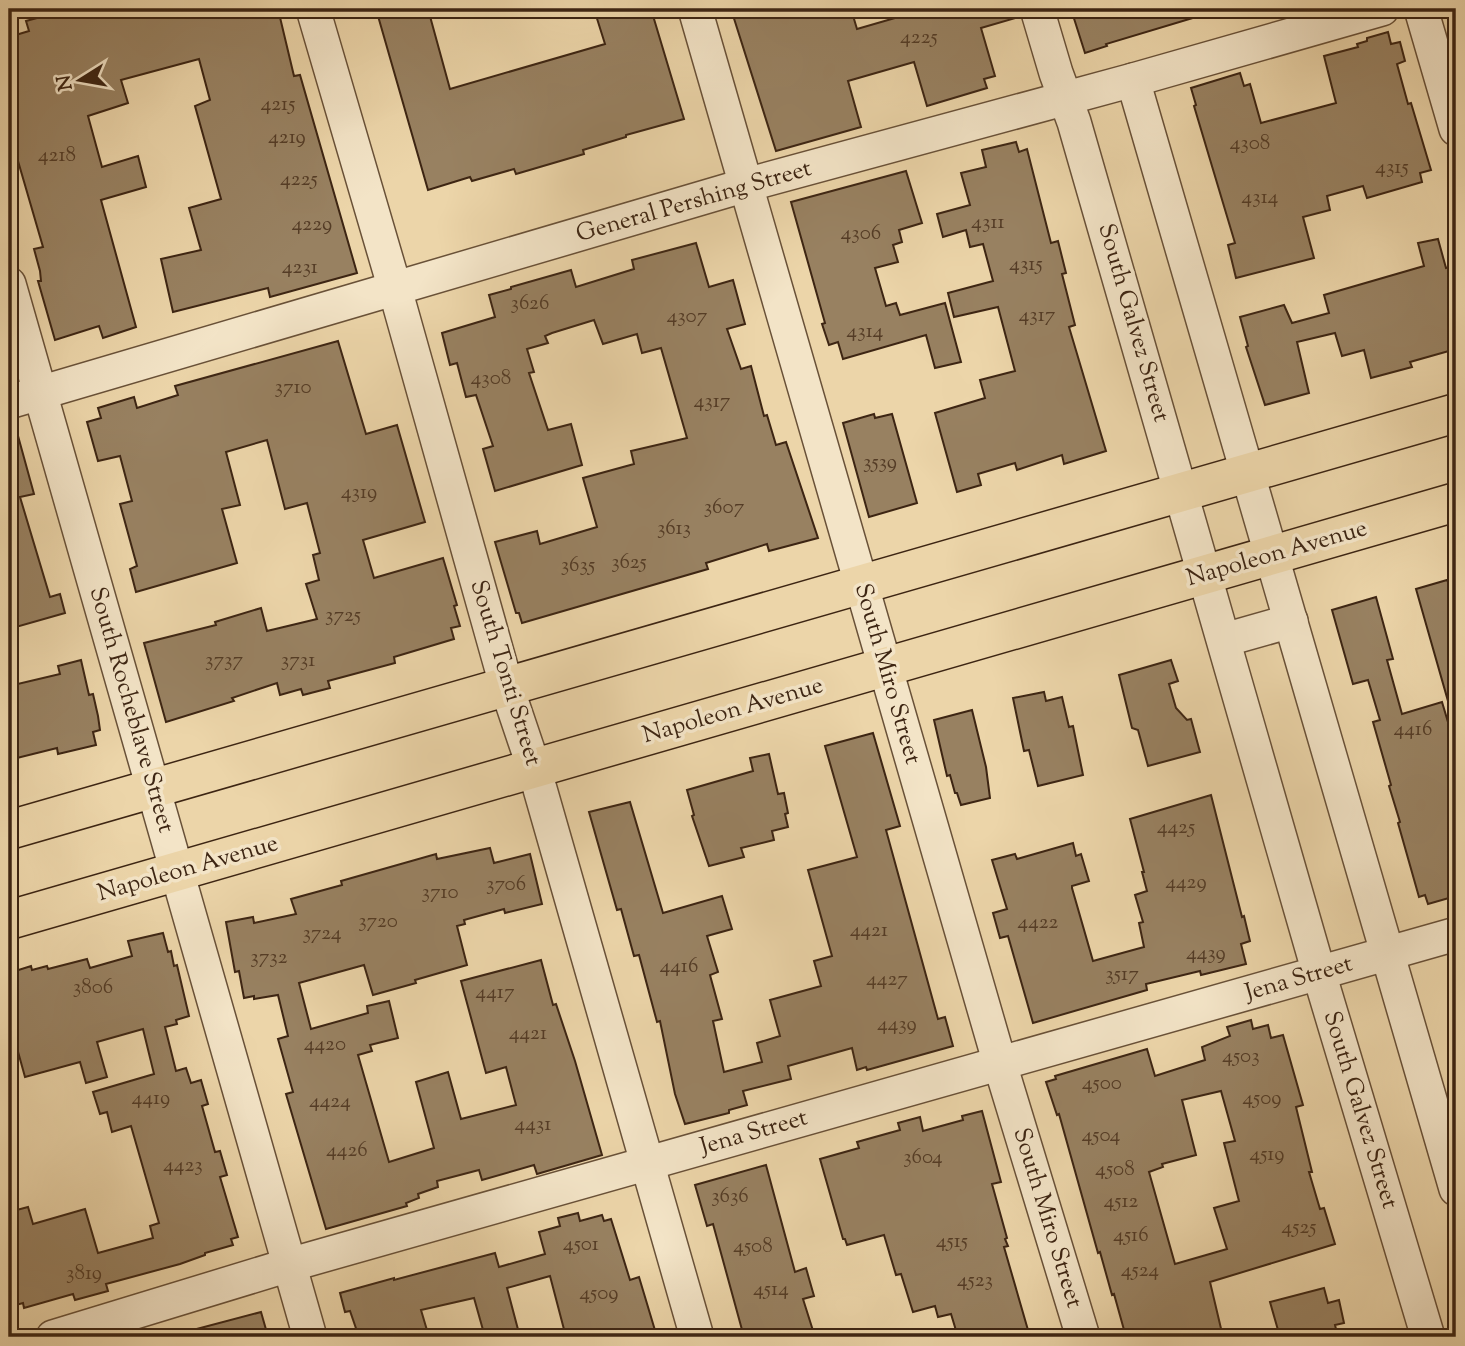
<svg xmlns="http://www.w3.org/2000/svg" width="1465" height="1346" font-family="'Sorts Mill Goudy',serif">
<rect width="100%" height="100%" fill="#ecd5a9"/>
<filter id="stains"><feTurbulence type="fractalNoise" baseFrequency=".00286" numOctaves="4"/><feColorMatrix values="0 0 0 0 .2 0 0 0 0 .09 0 0 0 0 .02 0 0 0 .5 -.17"/></filter>
<radialGradient id="worn" r=".72"><stop offset=".6" stop-color="#630" stop-opacity="0"/><stop offset="1" stop-color="#630" stop-opacity=".3"/></radialGradient>
<!-- building -->
<g fill="#988161" stroke="#3d2513" stroke-width="2" fill-rule="evenodd">
<path d="M70,9H278L294,76L300,75L357,273L270,297L268,288L173,312L161,259L201,250L189,208L221,199L195,106L210,100L199,59L121,80L128,103L88,116L102,167L138,156L146,187L101,200L136,327L103,338L99,326L55,340L38,281H41L40,271L34,249L43,247L9,130V37L29,31L26,21Z"/>
<path d="M376,9H428L450,89L605,44L594,9H651L684,119L626,135V137L583,150L584,154L516,174L514,169L472,181L470,177L428,190Z"/>
<path d="M731,9H851L857,29L926,9H1018L1019,17L981,28L995,76L984,79L987,88L927,106L914,62L848,81L861,127L776,151Z"/>
<path d="M1071,9H1205L1206,14L1106,44L1107,46L1085,53Z"/>
<path d="M1388,32L1391,44L1400,42L1405,61L1397,64L1408,104L1411,103L1431,170L1420,173L1422,182L1367,198L1363,186L1327,196L1330,210L1303,217L1314,258L1236,278L1228,245L1235,243L1194,106L1196,105L1191,88L1240,73L1244,86L1250,84L1261,123L1336,103L1324,56L1358,47L1357,44L1367,41V38Z"/>
<path d="M1016,142L1019,152L1027,149L1051,243L1058,241L1066,273L1062,274L1075,325L1069,327L1106,451L1064,464L1062,455L1017,470L1015,463L978,474L981,485L957,492L935,413L985,398L980,380L1015,371L998,307L954,317L948,293L993,281L983,244L970,247L966,230L943,237L937,214L970,205L961,173L986,167L982,150Z"/>
<path d="M906,171L922,223L899,230L902,242L893,245L898,262L875,268L886,306L896,303L900,315L945,303L961,362L935,368L926,335L843,359L838,342L829,345L822,324L825,323L791,202Z"/>
<path d="M1438,239L1446,268L1456,265V349L1410,362L1412,367L1371,378L1364,350L1342,356L1335,333L1297,342L1309,393L1265,405L1246,347L1248,346L1240,317L1284,305L1292,323L1329,313L1324,295L1424,266L1418,243Z"/>
<path d="M696,243L709,287L733,280L745,324L727,329L741,369L751,366L764,416L767,415L776,445L786,442L818,538L769,551L767,544L706,563L708,569L522,623L519,613H516L495,542L537,531L540,544L597,527L583,478L634,464L631,451L687,438L661,348L642,353L637,334L603,344L594,320L552,333L545,336L548,343L527,349L534,372L529,373L548,430L571,424L582,465L495,491L483,449L493,446L476,395L466,397L457,363L450,365L442,333L495,317L489,295L511,289V287L571,270L576,287L634,269L632,260Z"/>
<path d="M338,341L366,434L397,425L425,522L363,540L374,578L443,558L457,605L454,606L460,626L451,628L454,639L394,657L395,663L328,681L330,688L303,695L301,689L280,695L277,683L232,698L234,701L166,722L144,643L216,625L215,622L261,608L267,631L317,619L306,584L319,580L313,555L320,553L307,503L285,509L267,440L226,452L240,505L222,509L237,563L136,592L130,569L137,566L120,504L132,501L120,456L98,461L87,422L101,418L98,408L134,397L137,408L178,395L175,386Z"/>
<path d="M874,414L875,418L892,414L917,503L869,517L843,423Z"/>
<path d="M15,425L34,494L20,497L50,597L60,594L65,613L9,629V426Z"/>
<path d="M1447,580L1448,582L1456,580V707L1450,708L1416,589Z"/>
<path d="M1376,597L1393,659L1387,660L1402,714L1442,702L1456,749V896L1428,904L1425,895L1419,897L1398,823L1400,822L1389,786L1391,785L1373,722L1380,720L1368,680L1353,684L1332,610Z"/>
<path d="M81,660L89,695L93,694L98,716L100,730L93,732L96,745L58,754L57,748L9,760V686L60,674L58,666Z"/>
<path d="M1171,660L1178,681L1169,684L1176,708L1187,720L1191,719L1200,752L1148,766L1138,730L1132,728L1119,675Z"/>
<path d="M1044,692L1046,701L1062,697L1069,727L1073,726L1083,775L1038,786L1029,750L1024,751L1013,698Z"/>
<path d="M972,710L986,767L990,798L961,805L957,793H955L950,775L947,776L934,720Z"/>
<path d="M873,733L900,826L886,830L938,1019L945,1017L953,1046L867,1070L866,1067L857,1070L852,1048L788,1066L791,1079L743,1091L747,1105L729,1110V1113L685,1124L675,1094L660,1021L657,1022L639,955L634,956L621,909L617,910L589,812L630,802L663,913L722,896L732,929L707,936L718,972L710,975L722,1019L713,1021L724,1072L762,1062L757,1043L780,1036L770,1000L821,986L814,961L832,956L808,870L857,857L825,746Z"/>
<path d="M769,754L778,794L784,793L788,813L785,814L788,827L772,831L774,840L741,848L744,857L709,866L692,816L694,815L687,790L753,771L750,758Z"/>
<path d="M1211,795L1242,917L1244,916L1250,941L1241,944L1246,964L1201,975L1200,971L1146,984L1147,990L1033,1023L1008,936L1000,938L993,913L1007,909L992,860L1015,854L1017,859L1073,843L1076,856L1081,854L1089,881L1072,886V888L1093,961L1144,947L1139,923L1143,922L1135,895L1147,891L1142,872H1144L1130,819Z"/>
<path d="M490,848L494,863L530,854L542,904L505,913L504,909L464,920L465,924L457,926L467,965L415,980L416,983L373,995L364,965L299,983L311,1029L368,1013L367,1006L389,1001L398,1038L370,1045L372,1051L358,1055L389,1162L434,1148L416,1082L448,1072L461,1119L516,1105L506,1067L486,1073L461,981L541,960L553,1005L556,1004L575,1061L602,1155L537,1174L534,1165L482,1180L479,1170L437,1181L438,1187L418,1194L419,1198L406,1203L407,1206L326,1229L286,1094L293,1092L278,1039L288,1036L278,995L254,999V996L244,998L239,971L235,972L226,922L253,917L254,923L296,914L291,899L342,885L341,881L436,854L437,859Z"/>
<path d="M163,933L168,952L171,951L174,966L177,965L189,1016L176,1020L177,1024L165,1027L176,1071L186,1068L191,1083L201,1080L208,1104L202,1106L215,1152L220,1151L227,1175L220,1177L238,1237L231,1239L233,1245L205,1253V1255L180,1264L106,1284L108,1291L75,1300L73,1294L24,1308L23,1303L9,1307V1212L28,1207L33,1224L85,1209L98,1253L153,1238L150,1226L159,1223L131,1126L112,1132L107,1112L100,1114L93,1092L154,1074L143,1029L97,1042L107,1077L86,1083L80,1062L25,1077L9,1019V973L31,966L32,970L47,966L48,969L87,959L90,968L132,956L128,941Z"/>
<path d="M1251,1020L1253,1029L1268,1025L1271,1038L1283,1035L1303,1105L1296,1107L1312,1172H1309L1320,1209L1324,1208L1335,1244L1210,1282L1223,1337H1126L1114,1294L1112,1295L1100,1252L1098,1253L1059,1114L1057,1115L1046,1082L1056,1079L1055,1076L1147,1049L1155,1076L1205,1060L1202,1047L1230,1036L1227,1027ZM1221,1091L1235,1141L1224,1143L1239,1201L1214,1208L1227,1249L1175,1264L1149,1172L1163,1167L1162,1164L1196,1155L1182,1100Z"/>
<path d="M982,1111L1001,1182L992,1184L1007,1238L1005,1239L1008,1246L1004,1247L1030,1337H958L951,1314L938,1317L935,1306L913,1312L901,1274L896,1275L884,1235L847,1245L845,1239H843L820,1159L859,1148L857,1142L900,1130L898,1123L920,1117L923,1131L963,1120L962,1116Z"/>
<path d="M766,1165L795,1272L806,1268L814,1296L803,1299L815,1337H744L713,1224L707,1226L695,1185Z"/>
<path d="M578,1213L580,1221L602,1215L604,1221L611,1219L630,1280L639,1277L657,1337H566L550,1276L507,1288L520,1337H485L474,1298L421,1310L429,1337H359L350,1311L345,1312L340,1293L394,1278V1280L495,1253L499,1267L545,1254L539,1232L560,1226L558,1218Z"/>
<path d="M1324,1288L1328,1303L1339,1300L1344,1323L1335,1325L1337,1333L1322,1337H1280L1270,1302Z"/>
<path d="M261,1312L267,1333L250,1337H190L189,1331Z"/>
</g>
<g fill="none" stroke-linecap="round" stroke-linejoin="round">
<defs>
<g id="minor">
<path d="M313,9L395,289L507,688L534,768L697,1337"/>
<path d="M695,9L1000,1064L1083,1337"/>
<path d="M1037,9L1056,73L1074,122L1319,973L1428,1337"/>
<path d="M1421,9L1456,129"/>
<path d="M1133,80C1243,449 1346,820 1456,1189"/>
<path d="M9,284L310,1337"/>
<path d="M9,402L746,185L1133,80L1382,9"/>
<path d="M1224,640L1291,621"/>
<path d="M53,1337L289,1265L1456,934"/>
</g>
<g id="major">
<path d="M9,830L1456,413"/>
<path d="M9,920L1456,502"/>
</g>
</defs>
<!-- minor casing -->
<use href="#minor" stroke="#695138" stroke-width="36"/>
<!-- major casing -->
<use href="#major" stroke="#3d2513" stroke-width="41"/>
<!-- minor -->
<use href="#minor" stroke="#f3e4c7" stroke-width="33"/>
<!-- major -->
<use href="#major" stroke="#ecd5a9" stroke-width="38"/>
</g>
<g text-anchor="middle" dominant-baseline="central" stroke-width="7" stroke-linejoin="round" paint-order="stroke">
<!-- number labels -->
<g font-size="21" fill="#543c26">
<text x="919" y="38">4225</text>
<text x="278" y="105">4215</text>
<text x="287" y="138">4219</text>
<text x="1250" y="144">4308</text>
<text x="57" y="156">4218</text>
<text x="1392" y="168">4315</text>
<text x="299" y="180">4225</text>
<text x="1260" y="198">4314</text>
<text x="988" y="223">4311</text>
<text x="312" y="225">4229</text>
<text x="861" y="234">4306</text>
<text x="1026" y="265">4315</text>
<text x="300" y="268">4231</text>
<text x="530" y="304">3626</text>
<text x="1037" y="316">4317</text>
<text x="687" y="317">4307</text>
<text x="865" y="332">4314</text>
<text x="491" y="379">4308</text>
<text x="293" y="388">3710</text>
<text x="712" y="402">4317</text>
<text x="880" y="463">3539</text>
<text x="359" y="493">4319</text>
<text x="724" y="508">3607</text>
<text x="674" y="529">3613</text>
<text x="629" y="563">3625</text>
<text x="578" y="566">3635</text>
<text x="343" y="616">3725</text>
<text x="224" y="661">3737</text>
<text x="298" y="661">3731</text>
<text x="1413" y="730">4416</text>
<text x="1176" y="828">4425</text>
<text x="1186" y="883">4429</text>
<text x="506" y="885">3706</text>
<text x="440" y="893">3710</text>
<text x="378" y="922">3720</text>
<text x="1038" y="923">4422</text>
<text x="869" y="931">4421</text>
<text x="322" y="934">3724</text>
<text x="1206" y="954">4439</text>
<text x="269" y="958">3732</text>
<text x="679" y="967">4416</text>
<text x="1122" y="975">3517</text>
<text x="887" y="980">4427</text>
<text x="93" y="988">3806</text>
<text x="495" y="993">4417</text>
<text x="897" y="1025">4439</text>
<text x="528" y="1034">4421</text>
<text x="325" y="1045">4420</text>
<text x="1241" y="1057">4503</text>
<text x="1102" y="1084">4500</text>
<text x="151" y="1099">4419</text>
<text x="1262" y="1099">4509</text>
<text x="330" y="1102">4424</text>
<text x="533" y="1125">4431</text>
<text x="1101" y="1136">4504</text>
<text x="347" y="1151">4426</text>
<text x="1267" y="1155">4519</text>
<text x="923" y="1158">3604</text>
<text x="183" y="1166">4423</text>
<text x="1115" y="1170">4508</text>
<text x="730" y="1197">3636</text>
<text x="1121" y="1202">4512</text>
<text x="1299" y="1228">4525</text>
<text x="1131" y="1236">4516</text>
<text x="952" y="1242">4515</text>
<text x="581" y="1245">4501</text>
<text x="753" y="1247">4508</text>
<text x="1140" y="1271">4524</text>
<text x="84" y="1274">3819</text>
<text x="975" y="1281">4523</text>
<text x="771" y="1290">4514</text>
<text x="599" y="1294">4509</text>
</g>
<!-- street labels -->
<g font-size="24" fill="#3d2513" stroke="#f3e4c7">
<text transform="translate(694 202) rotate(-16)">General Pershing Street</text>
<text transform="translate(1133 323) rotate(74)">South Galvez Street</text>
<text transform="translate(1277 554) rotate(-16)">Napoleon Avenue</text>
<text transform="translate(505 673) rotate(73)">South Tonti Street</text>
<text transform="translate(887 674) rotate(74)">South Miro Street</text>
<text transform="translate(131 710) rotate(74)">South Rocheblave Street</text>
<text transform="translate(733 711) rotate(-16)">Napoleon Avenue</text>
<text transform="translate(188 869) rotate(-16)">Napoleon Avenue</text>
<text transform="translate(1299 979) rotate(-16)">Jena Street</text>
<text transform="translate(1360 1110) rotate(73)">South Galvez Street</text>
<text transform="translate(754 1133) rotate(-16)">Jena Street</text>
<text transform="translate(1047 1218) rotate(73)">South Miro Street</text>
</g>
</g>
<!-- margin -->
<rect width="1465" height="1346" fill="none" stroke="#ecd5a9" stroke-width="35"/>
<rect x="10" y="10" width="1444" height="1325" fill="none" stroke="#3d2513" stroke-width="3.5"/>
<rect x="18" y="18" width="1430" height="1311" fill="none" stroke="#3d2513" stroke-width="2"/>
<!-- north arrow -->
<g transform="translate(80 80) rotate(259)" stroke="#f3e4c7" stroke-width="5" paint-order="stroke">
<path d="M0-5L12 26L0 18L-12 26Z" fill="#3d2513"/>
<text y="-10" font-size="19" font-weight="bold" text-anchor="middle" fill="#3d2513">N</text>
</g>
<rect width="100%" height="100%" filter="url(#stains)"/>
<rect width="100%" height="100%" fill="url(#worn)"/>
</svg>
